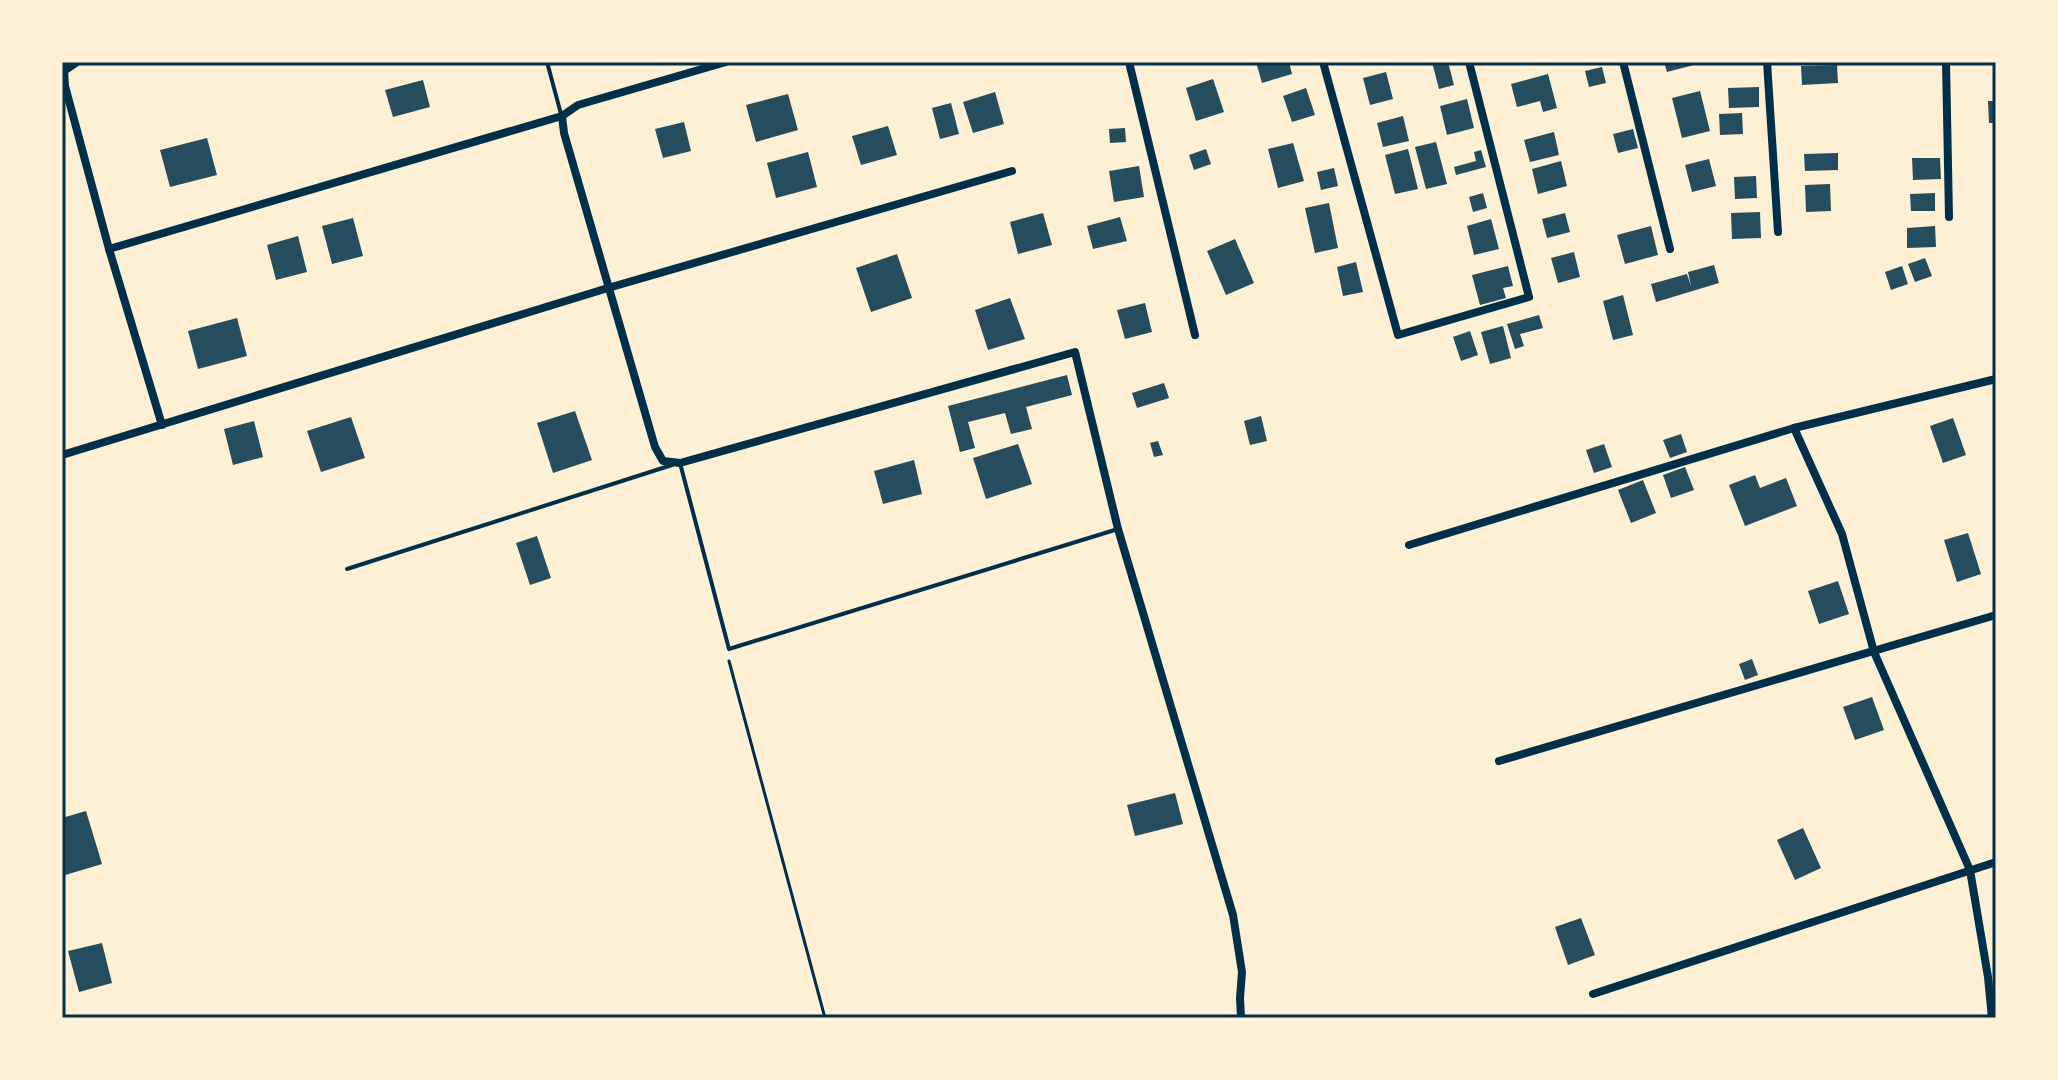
<svg xmlns="http://www.w3.org/2000/svg" width="2058" height="1080" font-family="'Fira Sans',sans-serif">
<rect width="100%" height="100%" fill="#fdf0d5"/>
<!-- building -->
<g fill="#264d5e">
<path d="M1256,62H1289L1292,74L1262,83Z"/>
<path d="M1432,62H1448L1454,85L1439,89Z"/>
<path d="M1664,62H1694V65L1667,72Z"/>
<path d="M1837,65L1838,83L1802,85L1801,66Z"/>
<path d="M1602,67L1606,83L1589,87L1585,71Z"/>
<path d="M1386,72L1393,99L1370,105L1363,78Z"/>
<path d="M1548,74L1557,108L1543,112L1540,101L1517,107L1511,84Z"/>
<path d="M1213,79L1224,112L1196,121L1186,88Z"/>
<path d="M423,80L430,107L393,117L385,90Z"/>
<path d="M1759,87V107L1729,108L1728,88Z"/>
<path d="M1306,88L1315,115L1292,122L1283,96Z"/>
<path d="M1700,91L1710,131L1682,138L1672,98Z"/>
<path d="M995,92L1004,124L973,133L963,102Z"/>
<path d="M788,94L798,130L756,142L746,105Z"/>
<path d="M1467,99L1474,128L1447,135L1440,106Z"/>
<path d="M1988,101H1996V123H1989Z"/>
<path d="M951,103L959,134L940,139L932,108Z"/>
<path d="M1742,113L1743,134L1720,135L1719,114Z"/>
<path d="M1403,116L1409,141L1383,147L1377,123Z"/>
<path d="M684,122L691,151L663,158L655,129Z"/>
<path d="M888,126L897,155L861,165L852,136Z"/>
<path d="M1125,128L1126,142L1110,143L1109,129Z"/>
<path d="M1633,129L1638,148L1618,153L1613,134Z"/>
<path d="M1554,132L1559,155L1530,162L1524,140Z"/>
<path d="M207,138L217,175L170,187L160,150Z"/>
<path d="M1436,142L1447,184L1426,189L1415,147Z"/>
<path d="M1293,143L1304,181L1278,188L1268,149Z"/>
<path d="M1206,149L1211,164L1194,170L1189,155Z"/>
<path d="M1408,149L1418,189L1395,194L1385,155Z"/>
<path d="M1481,150L1486,167L1456,175L1454,167L1476,161L1474,152Z"/>
<path d="M808,152L817,187L776,198L767,163Z"/>
<path d="M1838,153V170L1805,171L1804,154Z"/>
<path d="M1912,158H1940L1941,179L1913,180Z"/>
<path d="M1709,159L1716,186L1692,192L1685,165Z"/>
<path d="M1561,161L1567,186L1538,194L1532,169Z"/>
<path d="M1139,166L1144,197L1114,202L1109,171Z"/>
<path d="M1334,168L1338,186L1321,190L1317,172Z"/>
<path d="M1756,176L1757,198L1735,199L1734,177Z"/>
<path d="M1830,184L1831,211L1806,212L1805,185Z"/>
<path d="M1483,193L1487,208L1473,212L1469,197Z"/>
<path d="M1935,193V211H1911L1910,194Z"/>
<path d="M1329,203L1338,248L1315,253L1305,208Z"/>
<path d="M1760,212L1761,238L1732,239L1731,213Z"/>
<path d="M1043,213L1052,245L1018,254L1010,222Z"/>
<path d="M1565,213L1570,232L1547,238L1542,219Z"/>
<path d="M1120,217L1127,241L1093,249L1087,226Z"/>
<path d="M353,218L363,256L332,264L322,226Z"/>
<path d="M1491,219L1499,249L1474,255L1467,226Z"/>
<path d="M1651,226L1658,255L1625,264L1617,235Z"/>
<path d="M1935,226L1936,247L1907,248V228Z"/>
<path d="M298,236L307,272L276,280L267,245Z"/>
<path d="M1235,239L1254,283L1226,295L1207,251Z"/>
<path d="M1574,252L1580,277L1558,283L1551,258Z"/>
<path d="M897,254L912,298L871,312L856,268Z"/>
<path d="M1925,258L1932,276L1915,282L1908,264Z"/>
<path d="M1356,262L1363,292L1343,296L1337,267Z"/>
<path d="M1714,265L1719,283L1656,302L1651,284L1687,274L1691,286L1688,272Z"/>
<path d="M1508,266L1513,286L1503,288L1506,298L1480,305L1472,275Z"/>
<path d="M1902,266L1908,284L1891,290L1885,272Z"/>
<path d="M1623,295L1633,335L1613,340L1603,301Z"/>
<path d="M1010,298L1025,339L988,350L975,310Z"/>
<path d="M1145,303L1152,332L1125,339L1117,310Z"/>
<path d="M1539,315L1543,328L1520,334L1524,346L1515,349L1507,324Z"/>
<path d="M237,318L247,356L198,369L188,331Z"/>
<path d="M1503,326L1511,358L1490,364L1481,332Z"/>
<path d="M1470,331L1478,355L1461,361L1453,337Z"/>
<path d="M1067,375L1072,395L1026,407L1032,429L1011,434L1005,413L968,422L975,448L960,452L948,406Z"/>
<path d="M1164,383L1169,398L1137,408L1132,393Z"/>
<path d="M575,411L592,460L553,473L537,423Z"/>
<path d="M1261,416L1267,441L1250,445L1244,421Z"/>
<path d="M351,417L365,458L321,472L307,431Z"/>
<path d="M1953,418L1966,455L1943,463L1930,426Z"/>
<path d="M254,421L263,457L233,465L224,429Z"/>
<path d="M1681,434L1687,452L1670,458L1663,440Z"/>
<path d="M1158,441L1163,455L1154,457L1150,443Z"/>
<path d="M1018,444L1032,484L986,499L973,458Z"/>
<path d="M1604,444L1612,467L1594,473L1586,450Z"/>
<path d="M914,460L922,494L883,504L874,471Z"/>
<path d="M1685,467L1694,490L1671,498L1663,475Z"/>
<path d="M1755,475L1760,488L1786,478L1797,506L1745,526L1729,485Z"/>
<path d="M1643,480L1656,513L1631,523L1618,490Z"/>
<path d="M1968,533L1981,574L1957,582L1944,540Z"/>
<path d="M537,536L551,578L530,585L516,543Z"/>
<path d="M1838,581L1849,614L1819,624L1808,591Z"/>
<path d="M1752,659L1758,675L1745,680L1739,664Z"/>
<path d="M1872,697L1884,730L1855,740L1843,707Z"/>
<path d="M1175,793L1183,824L1135,836L1127,805Z"/>
<path d="M86,811L102,864L62,876V818Z"/>
<path d="M1803,828L1821,868L1795,880L1777,840Z"/>
<path d="M1581,918L1595,955L1568,965L1555,927Z"/>
<path d="M102,943L112,983L79,992L68,951Z"/>
</g>
<g fill="none" stroke-linecap="round" stroke-linejoin="round">
<!-- path -->
<path stroke="#003049" stroke-width="3" d="M729,661L825,1018"/>
<!-- service -->
<g stroke="#003049" stroke-width="4">
<path d="M547,62L561,114"/>
<path d="M680,463L729,649L1118,529"/>
<path d="M347,569L672,465"/>
</g>
<!-- minor -->
<g stroke="#003049" stroke-width="8">
<path d="M77,62L64,71L65,86L109,249L162,425"/>
<path d="M726,62L578,105L562,116L564,133L655,447L663,461L680,463L1075,352L1118,529L1233,915L1242,972L1240,998L1241,1018"/>
<path d="M1129,62L1195,335"/>
<path d="M1323,62L1398,335L1529,297L1469,62"/>
<path d="M1623,62L1670,249"/>
<path d="M1767,62L1778,232"/>
<path d="M1946,62L1949,217"/>
<path d="M109,249L562,116"/>
<path d="M1794,428L1842,534L1874,652L1970,870L1988,977L1992,1018"/>
<path d="M62,455L608,288L1012,171"/>
<path d="M1409,545L1794,428L1996,379"/>
<path d="M1499,761L1996,615"/>
<path d="M1593,994L1996,862"/>
</g>
</g>
<!-- border -->
<rect width="2058" height="1080" fill="none" stroke="#fdf0d5" stroke-width="128"/>
<rect x="64" y="64" width="1930" height="952" fill="none" stroke="#003049" stroke-width="3"/>
</svg>
